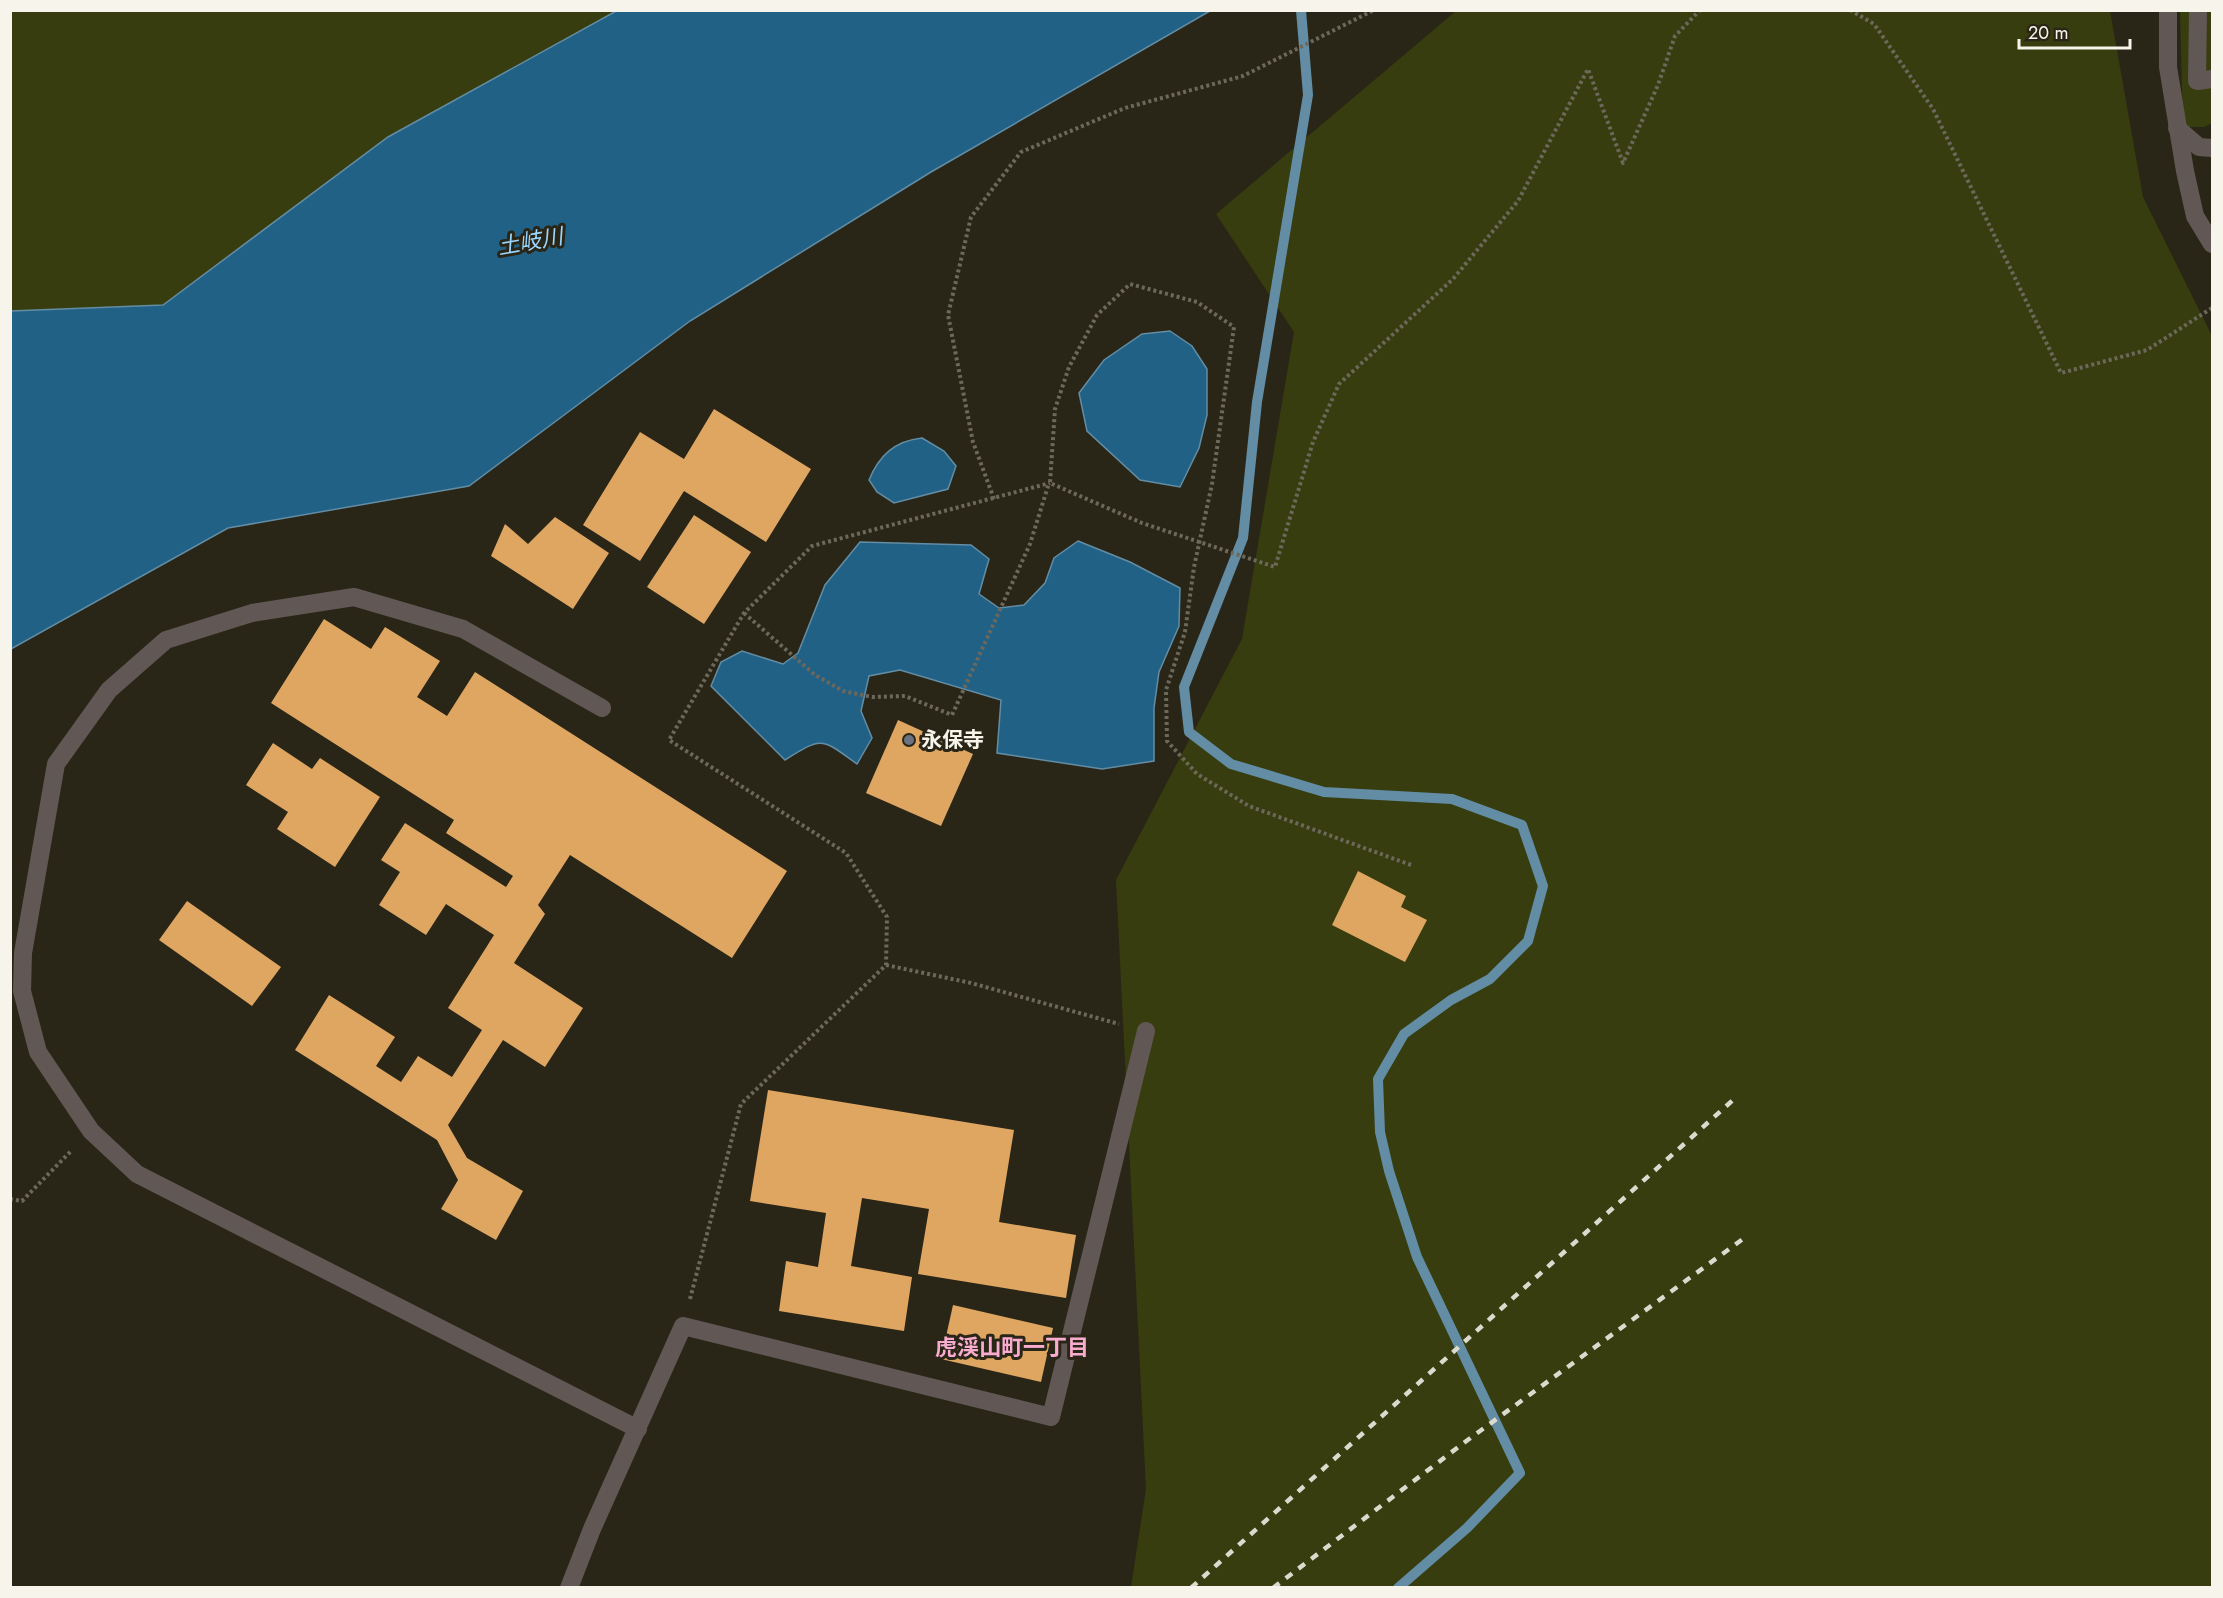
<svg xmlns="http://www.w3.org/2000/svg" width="2223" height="1598" font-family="Jost,'Noto Sans JP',sans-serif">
<rect width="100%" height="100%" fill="#2a2617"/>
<!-- green -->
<g fill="#373d0e">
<path d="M10,11H618L388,137L163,305L11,311Z"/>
<path d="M1456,11H2110L2143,197L2212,336V1587H1131L1146,1489L1116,880L1242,639L1294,332L1216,214Z"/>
<path d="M2180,11H2212V123L2204,127H2183Z"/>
</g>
<!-- water -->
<g fill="#226186" stroke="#628da4" stroke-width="1.5">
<path d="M618,10L1210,11L931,172L690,321L469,486L228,528L11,649V311L163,305L388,137Z"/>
<path d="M1170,331L1192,346L1207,369V415L1199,448L1180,487L1140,480L1087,431L1079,393L1104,360L1142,334Z"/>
<path d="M922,438L944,451L956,466L948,489L894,503L877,492L869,480C879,456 894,441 922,438Z"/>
<path d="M1078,541L1130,562L1180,588L1179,626L1159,672L1154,708V761L1102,769L997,753L1001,700L900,670L869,676L861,711L872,738L857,764C821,738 823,736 785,760L711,686L721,662L742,651L783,664L798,653L825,585L860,542L971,545L989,559L979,594L999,608L1024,605L1045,583L1054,558Z"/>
</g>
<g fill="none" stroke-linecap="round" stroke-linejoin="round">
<!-- stream -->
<path stroke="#628da4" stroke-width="10" d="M1301,10L1308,95L1257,402L1243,538L1184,687L1189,732L1231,764L1324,792L1452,799L1522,825L1543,886L1528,941L1490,979L1451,1000L1404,1034L1378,1079L1380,1132L1389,1171L1417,1257L1520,1473L1467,1528L1398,1588"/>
</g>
<!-- building -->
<g fill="#dfa662">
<path d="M714,409L811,469L766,542L684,491L640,561L583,525L640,432L684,459Z"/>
<path d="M694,515L751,552L704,624L647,587Z"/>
<path d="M555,517L609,553L573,609L491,556L505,524L528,544Z"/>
<path d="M324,619L371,649L385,627L440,661L417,697L447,716L475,672L787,871L732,958L570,855L538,905L545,914L514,963L583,1008L545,1067L503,1040L448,1125L467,1158L523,1191L496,1240L441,1209L458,1180L437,1140L295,1050L329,995L395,1037L376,1066L401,1082L418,1056L452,1077L482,1030L448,1008L494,935L446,904L426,935L379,905L400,872L381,860L405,823L506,887L513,876L446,833L454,820L271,703Z"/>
<path d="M898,720L973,754L941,826L866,793Z"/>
<path d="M273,743L312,769L320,758L380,797L335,867L277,829L288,812L246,785Z"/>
<path d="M1358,871L1406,896L1401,907L1427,920L1405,962L1332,925Z"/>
<path d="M187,901L281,967L252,1006L159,940Z"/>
<path d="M768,1090L1014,1130L999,1222L1076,1235L1066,1298L918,1274L929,1209L862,1198L851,1266L912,1277L904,1331L779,1311L786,1261L818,1267L826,1213L750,1201Z"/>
<path d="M953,1305L1053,1328L1041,1382L941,1359Z"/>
</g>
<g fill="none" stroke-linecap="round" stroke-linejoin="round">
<!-- path -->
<g stroke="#6c685b" stroke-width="4" stroke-dasharray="3 3" stroke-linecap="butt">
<path d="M1850,10L1874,24L1933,109L2061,373L2147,350L2212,308"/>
<path d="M994,499L973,442L948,315L971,217L1021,152L1125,108L1243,76L1374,10"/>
<path d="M744,613L815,675L843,691L872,697L905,696L952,715L1030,544L1049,483"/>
<path d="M1411,865L1249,806L1197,774L1167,741L1166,690L1185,632L1194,567L1212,484L1234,327L1197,302L1130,284L1097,315L1069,367L1055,409L1050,483L1142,523L1275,567L1313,442L1339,384L1453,279L1518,201L1588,69L1623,163L1658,85L1675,36L1700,10"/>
<path d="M886,965L971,983L1119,1024"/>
<path d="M10,1199L22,1201L72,1150"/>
<path d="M690,1299L741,1104L886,965L887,917L846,853L669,740L744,613L812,546L1050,483"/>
</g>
<!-- minor -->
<g stroke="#615856" stroke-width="18">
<path d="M2168,10V67L2185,171L2195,216L2212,244"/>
<path d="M2198,10L2197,81L2212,79"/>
<path d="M2177,128L2199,147L2212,148"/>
<path d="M602,708L463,629L354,597L252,613L166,640L109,690L56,764L23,953L22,991L38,1052L91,1131L137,1174L638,1429"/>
<path d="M569,1588L592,1529L683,1326L1051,1417L1146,1031"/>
</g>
<!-- rail -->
<g stroke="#dcdacf" stroke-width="4.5" stroke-dasharray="8 8" stroke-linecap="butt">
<path d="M1191,1588L1733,1100"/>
<path d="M1273,1588L1465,1442L1747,1236"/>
</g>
</g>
<!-- markers -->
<circle fill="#6b7280" stroke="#2a2617" stroke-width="2" cx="909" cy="740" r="6"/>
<g text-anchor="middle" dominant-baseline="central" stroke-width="6" stroke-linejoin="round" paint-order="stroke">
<!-- poi labels -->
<g font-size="21" font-weight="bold" fill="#f7f5eb" stroke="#2a2617" text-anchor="start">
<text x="921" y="740">永保寺</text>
</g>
<!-- water labels -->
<g font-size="22" font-style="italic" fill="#9bd6ff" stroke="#2a2617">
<text transform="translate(530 241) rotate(-10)">土岐川</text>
</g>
<!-- neighbourhood labels -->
<g font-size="22" font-weight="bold" fill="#f9accf" stroke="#2a2617">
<text x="1012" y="1347">虎渓山町一丁目</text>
</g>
</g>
<!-- border -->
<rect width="2223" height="1598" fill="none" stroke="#f7f5eb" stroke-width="24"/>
<!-- scale -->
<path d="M2019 39v9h111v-9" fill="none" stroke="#f7f5eb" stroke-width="3"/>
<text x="2028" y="39" font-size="18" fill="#f7f5eb" stroke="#2a2617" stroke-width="4.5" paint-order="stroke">20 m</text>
</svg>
